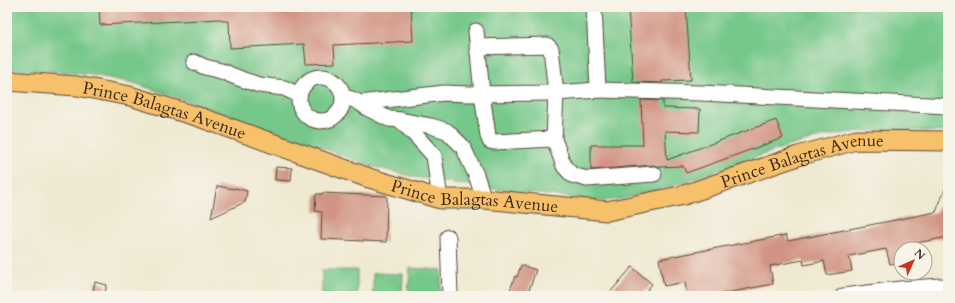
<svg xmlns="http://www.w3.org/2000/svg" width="955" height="303" font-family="Cardo,serif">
<rect width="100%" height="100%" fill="#f7f3e8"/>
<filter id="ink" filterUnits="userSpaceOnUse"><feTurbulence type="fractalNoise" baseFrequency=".025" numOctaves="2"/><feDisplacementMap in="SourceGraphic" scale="8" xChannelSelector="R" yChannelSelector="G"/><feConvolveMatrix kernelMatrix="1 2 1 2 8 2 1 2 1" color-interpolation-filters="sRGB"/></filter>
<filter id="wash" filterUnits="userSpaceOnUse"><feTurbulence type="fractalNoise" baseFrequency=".012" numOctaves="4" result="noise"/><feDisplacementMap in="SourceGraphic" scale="16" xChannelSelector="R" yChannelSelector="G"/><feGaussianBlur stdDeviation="0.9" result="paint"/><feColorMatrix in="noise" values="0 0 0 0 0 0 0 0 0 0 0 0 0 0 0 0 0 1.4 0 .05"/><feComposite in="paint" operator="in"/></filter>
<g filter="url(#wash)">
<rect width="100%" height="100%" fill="#efe9d1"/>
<!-- grass -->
<g fill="#74c78a" stroke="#587854">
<path d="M7,7H948V132L901,130L863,131L825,136L788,146L672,186L622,199L603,201L494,189L415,177L371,166L323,148L134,83L93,75L49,71L7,69Z"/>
<path d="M410,268L442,270L440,296H408Z"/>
<rect x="322" y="270" width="35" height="26"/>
<path d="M373,273L403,274L402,296H373Z"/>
</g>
<g id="blocks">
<!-- building -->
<g fill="#d19484">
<path d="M99,7H411L413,41L334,45L335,63L306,64L304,44L230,48L229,21H222L221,19L100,25Z"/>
<path d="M628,7H686L691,80L662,81V83L633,82Z"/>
<path d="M641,100L663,101V108L700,109L699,132L665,131L667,160L776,120L783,138L686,173L683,166L659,167L653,165L591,170V145H643Z"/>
<path d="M276,167L292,168L291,181L275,180Z"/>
<path d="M947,184L948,185V237L911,244L912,249H901V262L890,264L886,249L849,256L852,271L827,275L824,261L804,265L803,260L770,266L773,284L711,296H687L685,282L664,286L659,259L786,235L788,241L936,212Z"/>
<path d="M217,186L235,189V188L247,191L245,202L211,218Z"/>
<path d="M322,193L387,196L386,242L321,239L322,212L315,211L316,194H322Z"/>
<path d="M521,265L536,270L527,296H508L515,276L517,277Z"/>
<path d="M632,267L652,284L642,296H607Z"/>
<path d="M95,282L107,285L104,296H92Z"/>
</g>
</g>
</g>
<g filter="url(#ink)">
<use href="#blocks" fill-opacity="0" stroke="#564739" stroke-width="1"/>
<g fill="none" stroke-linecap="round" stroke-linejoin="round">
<defs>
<g id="minor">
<path d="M594,7L598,90"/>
<path d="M476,31L482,94L488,136L490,141L494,142L554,139"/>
<path d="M477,47L547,45L551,49L556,93L554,139L564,166L572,175L587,179L654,174"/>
<path d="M194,62L205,67L221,71L241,79L259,85L284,88L299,95"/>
<circle cx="321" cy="99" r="22"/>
<path d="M343,97L352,99L360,103L367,108L389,119L400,120L418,138L434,156L440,199"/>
<path d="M360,103L444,93L469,94L556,93L598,90L701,93L948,106"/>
<path d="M400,120L431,126L447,131L463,147L476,175L484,199"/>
<path d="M448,237L450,296"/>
<path d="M843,296L900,289L940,286L948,287"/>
</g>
<g id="major">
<path id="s1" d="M7,81L77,86L130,96L202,118L369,178L440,199H484L607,211L684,195L798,156L856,140L948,141"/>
</g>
</defs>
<!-- minor casing -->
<use href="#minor" stroke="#564739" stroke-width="17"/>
<!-- major casing -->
<use href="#major" stroke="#564739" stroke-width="21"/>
<!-- minor -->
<use href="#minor" stroke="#fff" stroke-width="15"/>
<!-- major -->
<use href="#major" stroke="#f7c06b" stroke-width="19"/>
</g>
</g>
<g text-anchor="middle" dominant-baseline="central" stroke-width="4" stroke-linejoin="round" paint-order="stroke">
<!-- street labels -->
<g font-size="17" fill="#3b2a1e" stroke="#f7f3e8">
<text stroke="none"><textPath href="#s1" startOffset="161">Prince Balagtas Avenue</textPath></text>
<text stroke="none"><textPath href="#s1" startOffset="821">Prince Balagtas Avenue</textPath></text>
<text stroke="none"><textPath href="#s1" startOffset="485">Prince Balagtas Avenue</textPath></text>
</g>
</g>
<!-- margin -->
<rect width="955" height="303" fill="none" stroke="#f7f3e8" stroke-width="24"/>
<!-- north arrow -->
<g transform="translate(913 261) rotate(45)"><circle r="19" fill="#f7f3e8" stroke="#aca397"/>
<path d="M0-3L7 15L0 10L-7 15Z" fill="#c8321e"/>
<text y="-6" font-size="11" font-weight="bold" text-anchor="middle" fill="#3b2a1e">N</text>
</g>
</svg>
